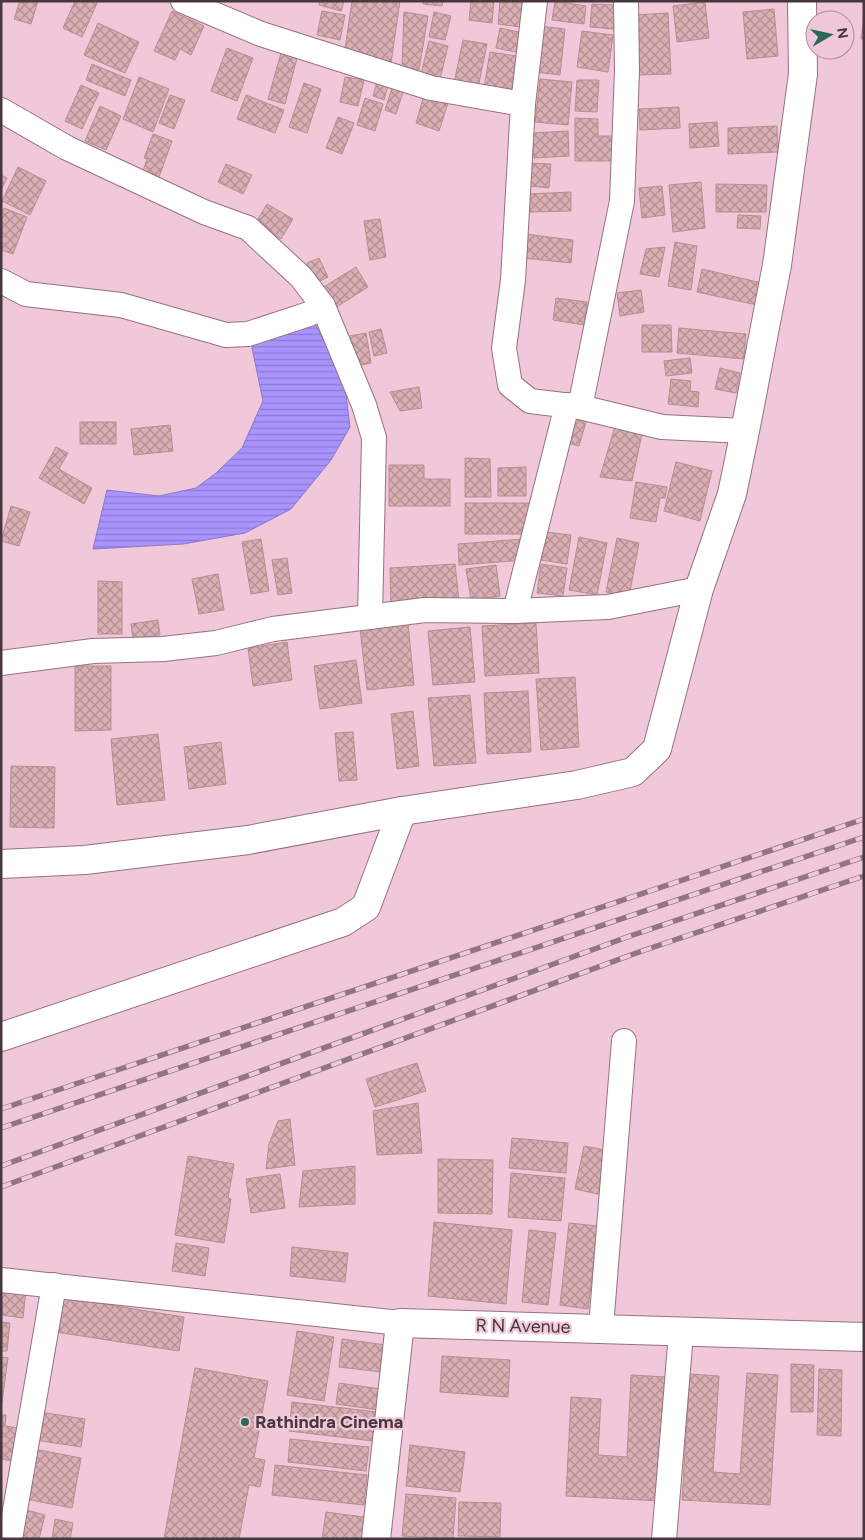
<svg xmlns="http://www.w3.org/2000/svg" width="865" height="1540" font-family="Figtree,sans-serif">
<defs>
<pattern id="water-rules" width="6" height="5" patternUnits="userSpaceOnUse" patternTransform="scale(1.25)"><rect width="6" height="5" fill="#a994ff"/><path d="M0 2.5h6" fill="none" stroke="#8b7ad0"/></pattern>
<pattern id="building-cross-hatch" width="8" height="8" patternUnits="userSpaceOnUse" patternTransform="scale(1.25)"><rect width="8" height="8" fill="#daafb3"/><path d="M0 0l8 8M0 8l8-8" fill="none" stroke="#b38f93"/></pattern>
</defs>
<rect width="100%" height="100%" fill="#f0c8d9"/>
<!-- water -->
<path fill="url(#water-rules)" stroke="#8c78c5" d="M314,322L344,379L350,427L331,460L291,509L245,533L183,544L93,549L107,490L159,496L196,488L216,473L242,448L263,401L251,343Z"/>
<!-- building -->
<g fill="url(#building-cross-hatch)" stroke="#b68d91">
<path d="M20,1H38L31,24L14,19Z"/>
<path d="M75,1H98L82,37L63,28Z"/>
<path d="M320,1H344L341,11L319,5Z"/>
<path d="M352,1H400L391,63L344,56Z"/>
<path d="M423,1H443L442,6L423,4Z"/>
<path d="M471,1H494L492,23L469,20Z"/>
<path d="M500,1H523L520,27L498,24Z"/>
<path d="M555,1L586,6L584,24L552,20Z"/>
<path d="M705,2L709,38L677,42L673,6Z"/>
<path d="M592,4L615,5L614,29L590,27Z"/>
<path d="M774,9L778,56L747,59L743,12Z"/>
<path d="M172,11L204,26L191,55L180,49L175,60L154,51Z"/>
<path d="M322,11L345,15L340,40L317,35Z"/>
<path d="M404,12L428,16L419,70L402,66Z"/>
<path d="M434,12L451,16L445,40L429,37Z"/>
<path d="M668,13L671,74L638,75L634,15Z"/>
<path d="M864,18V39H861Z"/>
<path d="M98,23L139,42L125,73L84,55Z"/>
<path d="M539,26L565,29L560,75L535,72Z"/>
<path d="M500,28L519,32L516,52L496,48Z"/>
<path d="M582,31L613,35L608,72L577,67Z"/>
<path d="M463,40L487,44L478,88L454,83Z"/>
<path d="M429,41L448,46L440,79L421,74Z"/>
<path d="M227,48L253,58L237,101L211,91Z"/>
<path d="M490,52L517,56L511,92L484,88Z"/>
<path d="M281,53L297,58L285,104L268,99Z"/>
<path d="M92,64L131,80L125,96L86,80Z"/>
<path d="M139,77L169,89L153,132L123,119Z"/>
<path d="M345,77L364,80L358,106L340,102Z"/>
<path d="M540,79L572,82L568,125L535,122Z"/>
<path d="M577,80H599L597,112L575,111Z"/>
<path d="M377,82L388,86L384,100L373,96Z"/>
<path d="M304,83L321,89L307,133L289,127Z"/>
<path d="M81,85L99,93L82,129L65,121Z"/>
<path d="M392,88L403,92L396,114L385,110Z"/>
<path d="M170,95L185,100L174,129L159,123Z"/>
<path d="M246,95L284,110L275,133L237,119Z"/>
<path d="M424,95L448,103L439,131L416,123Z"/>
<path d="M365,98L383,104L375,131L357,125Z"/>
<path d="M100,106L121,116L106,150L85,141Z"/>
<path d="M679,107L680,128L640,130L639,109Z"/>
<path d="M338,117L354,123L342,154L326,148Z"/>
<path d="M575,118L598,119V136H615V161H575Z"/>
<path d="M717,122L719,146L690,148L689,124Z"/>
<path d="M777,126L778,152L728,154V128Z"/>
<path d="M568,131L569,156L534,158L532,133Z"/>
<path d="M153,134L172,141L159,177L143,171L147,159L144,158Z"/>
<path d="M530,163L551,164L549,188L529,186Z"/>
<path d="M226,164L252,175L243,194L218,182Z"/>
<path d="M18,167L46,181L30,215L2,201Z"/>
<path d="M1,175L7,178L1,190Z"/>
<path d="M701,182L705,228L673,232L669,185Z"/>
<path d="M716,184L767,185L766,212H716Z"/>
<path d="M662,186L665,215L642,218L639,188Z"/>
<path d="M571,192V211L530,212L529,194Z"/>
<path d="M267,204L293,219L281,239L255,224Z"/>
<path d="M4,208L27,217L13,254L1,250V214Z"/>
<path d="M738,215L761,216L760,229L737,228Z"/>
<path d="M380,219L386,257L370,260L364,221Z"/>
<path d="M525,234L573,240L571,263L523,258Z"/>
<path d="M675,242L697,246L691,290L668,286Z"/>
<path d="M665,247L659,277L640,274L646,249Z"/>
<path d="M319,258L328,277L316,283L307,263Z"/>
<path d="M356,267L368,287L335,308L322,288Z"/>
<path d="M702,269L762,283L757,305L697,292Z"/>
<path d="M641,290L644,312L620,316L617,293Z"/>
<path d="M556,298L587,302L584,325L553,320Z"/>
<path d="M642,325H671L672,352H642Z"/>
<path d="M679,328L746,334L744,359L677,353Z"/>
<path d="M381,329L387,353L374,356L369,332Z"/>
<path d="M366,333L371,363L361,365L344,337Z"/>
<path d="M690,358L692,373L666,376L664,361Z"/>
<path d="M720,368L740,373L736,393L715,389Z"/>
<path d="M671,379L691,381L690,391L699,392L698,407L668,404Z"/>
<path d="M419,387L422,408L400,411L390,392Z"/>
<path d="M571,410L588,415L579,446L563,442Z"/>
<rect x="80" y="422" width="36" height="22"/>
<path d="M616,423L643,429L632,481L600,477Z"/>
<path d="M170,425L173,451L134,455L131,429Z"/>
<path d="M56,447L68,453L59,469L92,488L84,504L39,478Z"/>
<path d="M465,458L490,459L491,497H465Z"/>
<path d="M676,462L712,471L700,521L664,511Z"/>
<path d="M389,465H424V479H450V506H389Z"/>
<path d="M526,467V496H498V468Z"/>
<path d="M636,482L667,487L665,498H660L656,522L630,518Z"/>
<path d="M465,503H531L532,534H465Z"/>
<path d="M11,506L30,512L19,546L1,541Z"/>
<path d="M545,532L571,535L567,564L541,560Z"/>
<path d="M579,537L607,543L597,595L569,590Z"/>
<path d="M617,538L639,543L629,597L606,592Z"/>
<path d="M261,539L269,591L251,594L242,542Z"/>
<path d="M523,539L525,560L459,565L458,544Z"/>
<path d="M287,558L292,593L278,595L272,560Z"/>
<path d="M455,564L459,601L391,607L390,568Z"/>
<path d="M541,564L567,568L563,596L537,593Z"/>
<path d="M496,565L500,596L471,600L466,569Z"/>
<path d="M218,574L224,610L199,614L192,579Z"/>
<path d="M98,581L122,582V634H98Z"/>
<path d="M158,620L160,635L133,638L131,624Z"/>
<path d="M408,623L414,685L367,690L360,628Z"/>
<path d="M536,623L539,673L485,676L482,626Z"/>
<path d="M470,627L475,682L433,685L428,631Z"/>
<path d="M287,642L292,680L253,686L248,648Z"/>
<path d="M356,660L362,703L320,709L314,666Z"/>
<path d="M75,666H111V730L75,731Z"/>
<path d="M575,677L579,747L541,750L536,679Z"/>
<path d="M528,691L531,752L487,754L484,693Z"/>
<path d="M470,695L476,763L434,766L428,698Z"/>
<path d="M413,711L419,766L397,769L391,714Z"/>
<path d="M353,732L357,780L339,781L335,733Z"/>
<path d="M158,734L165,800L117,805L111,739Z"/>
<path d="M221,742L226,784L189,789L184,747Z"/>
<path d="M11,766L55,767L54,828L10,827Z"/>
<path d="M417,1063L426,1091L375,1107L366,1079Z"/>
<path d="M418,1103L422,1153L377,1155L373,1111Z"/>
<path d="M290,1119L295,1165L266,1169L269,1144L278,1121Z"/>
<path d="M512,1138L568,1143L566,1173L509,1168Z"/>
<path d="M584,1146L610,1151L602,1195L575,1189Z"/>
<path d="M188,1156L234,1164L228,1198L231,1199L224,1243L175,1235Z"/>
<path d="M438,1159L493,1160L492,1214L438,1213Z"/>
<path d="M355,1166V1204L299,1207L303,1171Z"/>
<path d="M511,1173L565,1178L561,1221L508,1217Z"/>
<path d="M280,1174L285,1208L251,1213L246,1179Z"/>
<path d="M434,1222L512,1230L506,1304L428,1296Z"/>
<path d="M569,1223L598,1226L588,1309L560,1305Z"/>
<path d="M529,1230L556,1233L548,1305L522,1302Z"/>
<path d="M176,1243L209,1248L205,1276L172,1271Z"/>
<path d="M292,1247L348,1253L345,1282L290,1276Z"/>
<path d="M1,1287L26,1290L23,1318L1,1315Z"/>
<path d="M54,1296L184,1317L179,1351L49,1331Z"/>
<path d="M1,1322L10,1323L7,1351H1Z"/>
<path d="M297,1331L334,1337L324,1401L287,1395Z"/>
<path d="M342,1339L386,1345L382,1372L339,1367Z"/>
<path d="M442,1356L510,1360L508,1397L440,1392Z"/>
<path d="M1,1357L8,1358L2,1402H1Z"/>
<path d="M791,1364L814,1365L813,1412H791Z"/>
<path d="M195,1368L268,1381L254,1458L265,1460L260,1487L249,1485L239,1539H164Z"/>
<path d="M819,1369L842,1370L841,1436L817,1435Z"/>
<path d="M747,1373L778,1375L770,1505L682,1500L690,1374L719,1376L713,1472L740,1474Z"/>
<path d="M631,1375L667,1377L661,1501L566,1496L571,1397L601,1399L598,1455L627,1457Z"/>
<path d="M339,1383L381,1389L379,1410L336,1404Z"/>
<path d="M292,1402L377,1412L373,1441L289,1431Z"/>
<path d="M40,1412L85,1419L81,1447L35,1440Z"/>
<path d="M1,1415H6L5,1426L18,1428L13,1461L1,1459Z"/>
<path d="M290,1439L369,1447L366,1471L288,1462Z"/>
<path d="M410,1445L465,1452L460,1492L406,1486Z"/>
<path d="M34,1449L81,1458L72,1508L25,1499Z"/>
<path d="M275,1465L367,1475L364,1505L272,1495Z"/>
<path d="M406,1494L456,1498L453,1539L402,1536Z"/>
<path d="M459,1502L501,1503L500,1537L458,1536Z"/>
<path d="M23,1509L45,1515L39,1539H16Z"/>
<path d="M326,1512L364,1517L362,1539H322Z"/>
<path d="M55,1519L73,1523L70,1539H52Z"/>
</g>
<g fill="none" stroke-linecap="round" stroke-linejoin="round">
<defs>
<g id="minor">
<path d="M183,1L261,34L431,88L523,104L513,280L504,348L510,385L530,401L580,407L662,427L745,431"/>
<path d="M523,104L535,1"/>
<path d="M1,110L67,148L204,212L248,228L301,277L323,306L364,405L374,438L370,617"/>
<path d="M1,281L26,294L121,305L226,335L248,334L309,314L323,306"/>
<path d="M580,407L622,201L627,71L626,1"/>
<path d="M515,611L567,405"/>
<path d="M1,663L93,651L163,649L216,643L273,629L425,610L515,611L608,607L699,589"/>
<path d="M1,1280L400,1323"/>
<path d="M601,1327L624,1041"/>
<path d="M10,1539L54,1285"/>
<path d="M664,1539L681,1333"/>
</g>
<g id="tertiary">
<path d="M1,864L85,860L248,840L402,811L577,785L633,772L657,749L699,589L732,494L745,431L777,265L803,74L802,1"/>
<path d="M1,1037L343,922L366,907L402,811"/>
</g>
<path id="primary" d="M376,1539L400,1323L864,1337"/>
</defs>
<!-- minor casing -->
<use href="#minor" stroke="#967181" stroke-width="26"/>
<!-- tertiary casing -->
<use href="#tertiary" stroke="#967181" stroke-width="30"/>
<!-- primary casing -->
<use href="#primary" stroke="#967181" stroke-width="30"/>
<!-- minor -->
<use href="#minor" stroke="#fff" stroke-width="24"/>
<!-- tertiary -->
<use href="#tertiary" stroke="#fff" stroke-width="28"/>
<!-- primary -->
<use href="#primary" stroke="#fff" stroke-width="28"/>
<defs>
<g id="rail">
<path d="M1,1109L864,819"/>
<path d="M1,1128L864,837"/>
<path d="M1,1166L630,936L864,857"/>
<path d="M1,1187L639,952L864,876"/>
</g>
</defs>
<!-- rail casing -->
<use href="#rail" stroke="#907681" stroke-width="5.5"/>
<!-- rail -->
<use href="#rail" stroke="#f0c8d9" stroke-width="4" stroke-dasharray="11" stroke-linecap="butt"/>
</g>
<!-- markers -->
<circle fill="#2a6957" stroke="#f0c8d9" stroke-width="2" cx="245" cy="1422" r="5"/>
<g text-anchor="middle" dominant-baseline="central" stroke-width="4.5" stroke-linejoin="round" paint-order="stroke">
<!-- street labels -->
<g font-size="18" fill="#47373e" stroke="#f0c8d9">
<text transform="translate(523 1326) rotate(1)">R N Avenue</text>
</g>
<!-- poi labels -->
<g font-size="18" font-weight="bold" fill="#47373e" stroke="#f0c8d9" text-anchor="start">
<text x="255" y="1422">Rathindra Cinema</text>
</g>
</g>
<!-- border -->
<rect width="865" height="1540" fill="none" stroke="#47373e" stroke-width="5"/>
<!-- north arrow -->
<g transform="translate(830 35) rotate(81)"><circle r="24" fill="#f0c8d9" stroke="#ac8e9b"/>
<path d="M0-4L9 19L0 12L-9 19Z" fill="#2a6957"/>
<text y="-8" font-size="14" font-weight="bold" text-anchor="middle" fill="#47373e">N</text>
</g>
</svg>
